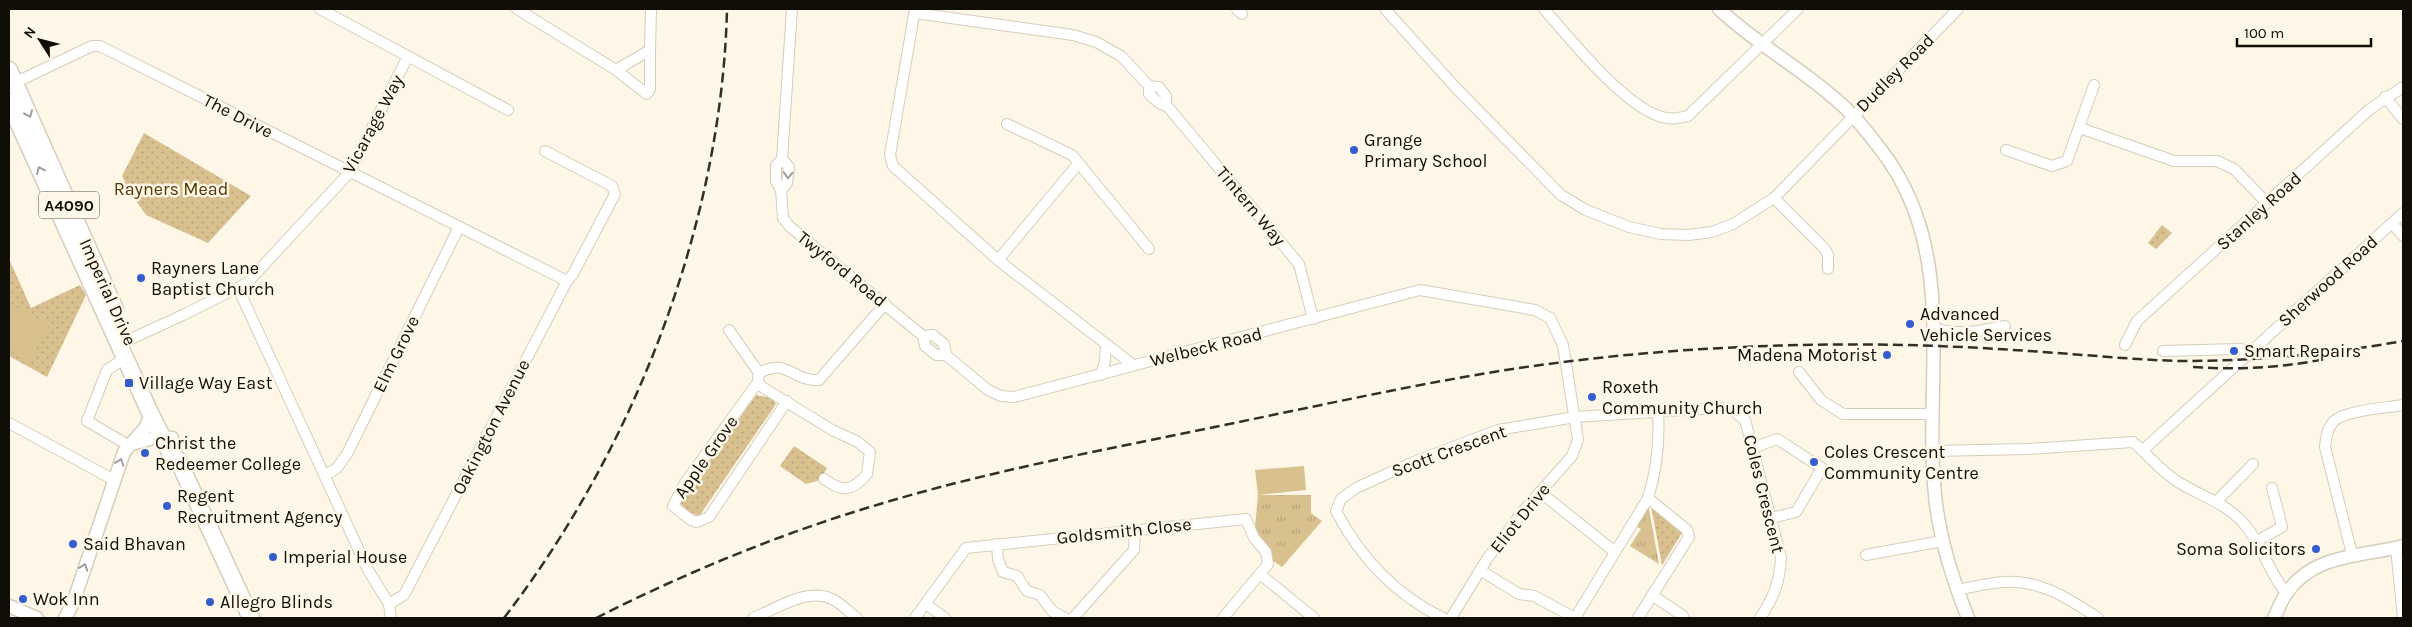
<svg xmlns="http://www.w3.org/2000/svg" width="2412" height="627" font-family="Karla,sans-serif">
<defs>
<pattern id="grass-tufts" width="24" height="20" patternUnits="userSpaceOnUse" patternTransform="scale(1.25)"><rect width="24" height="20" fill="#d8c08f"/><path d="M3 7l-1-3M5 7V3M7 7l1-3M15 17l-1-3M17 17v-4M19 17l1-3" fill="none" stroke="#b8a47a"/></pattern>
<pattern id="park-dots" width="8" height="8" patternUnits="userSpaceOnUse" patternTransform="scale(1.25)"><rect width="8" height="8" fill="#d8c08f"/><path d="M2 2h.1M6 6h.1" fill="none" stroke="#b8a47a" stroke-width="1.8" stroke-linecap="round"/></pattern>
</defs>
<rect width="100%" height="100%" fill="#fef7e7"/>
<!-- grass -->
<g fill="url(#grass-tufts)">
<path d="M1258,495H1311V513L1322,521L1282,567L1268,557L1254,538Z"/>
<path d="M1648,504L1659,564L1630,546L1641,529L1634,525Z"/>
</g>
<!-- park -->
<g fill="url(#park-dots)">
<path d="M144,133L251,196L208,243L146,215L131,194L122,176Z"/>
<path d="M2162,225L2172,233L2156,249L2148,243Z"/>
<path d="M9,259L31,308L80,285L86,295L47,377L9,356Z"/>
<path d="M756,395L772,398L776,404L700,515C693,516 683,508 680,502Z"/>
<path d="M794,446L827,468L820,480L806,484L780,466Z"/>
<path d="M1651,506L1682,533L1662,565Z"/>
</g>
<!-- pitch -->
<g fill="#d8c08f">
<path d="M14,306L49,325L29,361L9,350V315Z"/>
<path d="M1304,466L1306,490L1258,495L1255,470Z"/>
</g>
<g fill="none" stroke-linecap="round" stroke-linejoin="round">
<defs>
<g id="minor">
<path d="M320,9L508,110"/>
<path d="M517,9L616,70L650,50L651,9"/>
<path d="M792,9L782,159L776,166V181L781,190L783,218L789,226L923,336L925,346L936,355H946L988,390L1001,396L1014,397L1420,290L1535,310L1550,318L1563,345L1578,440L1572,456L1524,510L1487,559L1451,618"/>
<path d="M915,9L890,155L893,166L998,260L1133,365"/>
<path d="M1237,9L1242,14"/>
<path d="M1385,9L1456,88L1561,195L1586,210L1629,227L1661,234L1688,235L1712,232L1733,224L1774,198L1958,9"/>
<path d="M1544,9C1570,39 1625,107 1662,117C1672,120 1679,118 1688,116L1798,9"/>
<path d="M915,13L1073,35L1096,42L1121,56L1149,86L1159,87L1166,96V105"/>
<path d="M616,70L647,94L650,89V50"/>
<path d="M10,85L92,46H100L567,281"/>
<path d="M1149,86V94L1159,103L1168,107L1299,264L1313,319"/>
<path d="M2385,97L2403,119"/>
<path d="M1007,124L1072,155L1149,249"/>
<path d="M2080,128L2174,161H2217L2234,169L2267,203"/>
<path d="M2006,150L2052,166L2067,161L2094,85"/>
<path d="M781,190L787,183L789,167L782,159"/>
<path d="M1774,198L1825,249L1828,255V269"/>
<path d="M2392,223L2403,236"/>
<path d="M998,260L1078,164"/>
<path d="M238,288L368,570L389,604"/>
<path d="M1934,328C1958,336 1981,331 2005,326"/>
<path d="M729,330L759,373"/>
<path d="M923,336L933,335L944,344L946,355"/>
<path d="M120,344L183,315L247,283L350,172L407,58"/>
<path d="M2125,345L2137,321L2370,109L2403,87"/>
<path d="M2163,351L2241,349L2249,352"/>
<path d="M125,358L107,370L87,421L128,445"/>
<path d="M1799,372L1821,400L1843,414H1932"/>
<path d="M1101,375L1105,361L1106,345"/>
<path d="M758,382L685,483L673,506L691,520L697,522L709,517L787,401"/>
<path d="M9,423L114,480"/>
<path d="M1753,448L1777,439L1822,468L1796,512L1771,518"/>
<path d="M2143,450L2403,213"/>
<path d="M1932,451L2028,449L2133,442C2147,454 2159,469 2175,480C2199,496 2226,502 2245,525C2263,546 2269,573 2286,593"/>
<path d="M325,475L336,469L347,454L459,227"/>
<path d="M824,479C842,492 852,492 867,474L870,452L858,442L832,430L762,387L758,382L759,373C787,357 793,382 819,380L885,304"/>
<path d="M1540,492L1615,552"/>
<path d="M2217,501L2253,464"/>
<path d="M2257,541L2282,527L2272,488"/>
<path d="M997,544L998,559L1003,572L1017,576L1027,591L1040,595L1052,611L1065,618"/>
<path d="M2396,548L2403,618"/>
<path d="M2352,554L2325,447C2326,438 2327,428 2334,421C2346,410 2386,408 2403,405"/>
<path d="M1866,555L1942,541"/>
<path d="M1480,570L1519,594L1534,596L1575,618"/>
<path d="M1260,574L1314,618"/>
<path d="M1957,590C1972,587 1988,583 2003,582C2040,579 2069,599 2098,618"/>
<path d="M1652,595L1683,616"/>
<path d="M926,604L945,618"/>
<path d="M391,618L389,604L404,595L567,281L573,274L615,194L612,186L545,151"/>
<path d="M753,618C776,609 807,587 832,599C841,603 849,612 857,618"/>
<path d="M915,618L966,548L1246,519L1254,538L1266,552L1268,564L1223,618"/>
<path d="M1073,618L1134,550L1135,530"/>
<path d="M1443,618C1396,595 1360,557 1336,511L1341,499L1356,488L1411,463L1498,430L1575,417L1718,408L1731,409L1745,420L1781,557C1780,582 1774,597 1760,618"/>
<path d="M1575,618L1648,498C1657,469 1660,443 1658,412"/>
<path d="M1638,618L1689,537L1687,530L1648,498"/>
</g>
<g id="tertiary">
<path d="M1719,9C1757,45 1803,69 1841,104C1856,117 1869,134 1881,150C1960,252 1923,377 1935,495C1939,538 1952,578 1968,618"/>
<path d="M128,445L157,437L172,438"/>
<path d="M9,606L37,618"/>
<path d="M65,618L73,603L124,452L145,428L151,415"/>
<path d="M2274,618C2278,610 2281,601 2286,594C2313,553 2362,557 2403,546"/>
</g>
<g id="primary">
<path d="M9,70L115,309"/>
<path d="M9,102L151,415L171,454L178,460L251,618"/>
</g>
</defs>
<!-- minor casing -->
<use href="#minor" stroke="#d6cdba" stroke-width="12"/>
<!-- tertiary casing -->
<use href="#tertiary" stroke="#d6cdba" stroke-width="15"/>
<!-- primary casing -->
<use href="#primary" stroke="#d6cdba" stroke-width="19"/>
<!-- minor -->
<use href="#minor" stroke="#fff" stroke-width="10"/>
<!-- tertiary -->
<use href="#tertiary" stroke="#fff" stroke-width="12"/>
<!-- primary -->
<use href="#primary" stroke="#fff" stroke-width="16"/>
<!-- rail -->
<g stroke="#322f27" stroke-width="2.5" stroke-dasharray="10 5" stroke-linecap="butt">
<path d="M2193,367C2236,370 2277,368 2320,360"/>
<path d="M504,618C634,449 722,223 727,9"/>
<path d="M596,618C687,572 782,533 880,504C993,470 1109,449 1224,425C1318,406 1411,385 1506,370C1604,355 1703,347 1802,345C1882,343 1963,346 2043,352C2089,355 2135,360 2182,361C2257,361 2330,354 2403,341"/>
</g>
</g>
<!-- one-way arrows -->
<defs><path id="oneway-chevron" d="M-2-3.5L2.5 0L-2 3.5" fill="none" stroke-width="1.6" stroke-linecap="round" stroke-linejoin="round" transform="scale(1.25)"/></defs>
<g stroke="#a09f9c">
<use href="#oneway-chevron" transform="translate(29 114) rotate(66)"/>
<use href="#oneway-chevron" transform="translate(40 170) rotate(-115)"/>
<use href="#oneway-chevron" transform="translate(788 175) rotate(93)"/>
<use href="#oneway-chevron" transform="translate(120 462) rotate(-71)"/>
<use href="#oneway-chevron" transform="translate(84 567) rotate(-71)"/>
</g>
<!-- markers -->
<g fill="#335ccc" stroke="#fef7e7" stroke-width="2">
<circle cx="1354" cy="150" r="5"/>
<circle cx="141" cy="278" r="5"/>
<circle cx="1910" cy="324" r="5"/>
<circle cx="2234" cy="351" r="5"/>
<circle cx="1887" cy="355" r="5"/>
<rect x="124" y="378" width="10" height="10" rx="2.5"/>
<circle cx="1592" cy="397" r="5"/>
<circle cx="145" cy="453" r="5"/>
<circle cx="1814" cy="462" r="5"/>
<circle cx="167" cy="506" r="5"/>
<circle cx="73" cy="544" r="5"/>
<circle cx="2316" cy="549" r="5"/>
<circle cx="273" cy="557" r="5"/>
<circle cx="23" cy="599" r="5"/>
<circle cx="210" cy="602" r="5"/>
</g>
<g text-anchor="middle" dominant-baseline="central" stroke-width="5" stroke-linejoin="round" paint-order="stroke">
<!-- shield labels -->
<rect fill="#fef7e7" stroke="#58544a" stroke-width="1" x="39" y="191.5" width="60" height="27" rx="4"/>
<g font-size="16" font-weight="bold" fill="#110e07">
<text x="69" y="205">A4090</text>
</g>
<!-- street labels -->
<g font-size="18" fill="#110e07" stroke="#fef7e7">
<text transform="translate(1895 73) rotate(-45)">Dudley Road</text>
<text transform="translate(238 116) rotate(27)">The Drive</text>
<text transform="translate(373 124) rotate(-62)">Vicarage Way</text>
<text transform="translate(1251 206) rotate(50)">Tintern Way</text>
<text transform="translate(2259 211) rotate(-42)">Stanley Road</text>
<text transform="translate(842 269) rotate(39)">Twyford Road</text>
<text transform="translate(2328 281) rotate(-42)">Sherwood Road</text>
<text transform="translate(108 292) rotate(66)">Imperial Drive</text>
<text transform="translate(1206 347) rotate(-14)">Welbeck Road</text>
<text transform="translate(396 354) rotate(-64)">Elm Grove</text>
<text transform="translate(491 427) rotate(-63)">Oakington Avenue</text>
<text transform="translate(1449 451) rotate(-20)">Scott Crescent</text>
<text transform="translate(706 457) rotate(-55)">Apple Grove</text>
<text transform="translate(1764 494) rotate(76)">Coles Crescent</text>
<text transform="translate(1520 518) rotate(-51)">Eliot Drive</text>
<text transform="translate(1124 531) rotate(-6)">Goldsmith Close</text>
</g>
<!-- poi labels -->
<g font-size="18" fill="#110e07" stroke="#fef7e7" text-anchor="start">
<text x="1364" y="140">Grange<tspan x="1364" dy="21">Primary School</tspan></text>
<text x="151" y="268">Rayners Lane<tspan x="151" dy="21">Baptist Church</tspan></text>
<text x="1920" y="314">Advanced<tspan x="1920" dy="21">Vehicle Services</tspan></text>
<text x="2244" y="351">Smart Repairs</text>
<text x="1877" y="355" text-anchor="end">Madena Motorist</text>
<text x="139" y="383">Village Way East</text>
<text x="1602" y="387">Roxeth<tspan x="1602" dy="21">Community Church</tspan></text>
<text x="155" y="443">Christ the<tspan x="155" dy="21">Redeemer College</tspan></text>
<text x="1824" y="452">Coles Crescent<tspan x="1824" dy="21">Community Centre</tspan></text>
<text x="177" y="496">Regent<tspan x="177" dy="21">Recruitment Agency</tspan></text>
<text x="83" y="544">Said Bhavan</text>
<text x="2306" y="549" text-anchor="end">Soma Solicitors</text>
<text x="283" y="557">Imperial House</text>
<text x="33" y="599">Wok Inn</text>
<text x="220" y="602">Allegro Blinds</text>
</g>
<!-- park labels -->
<g font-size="18" fill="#503a00" stroke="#fef7e7">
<text x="171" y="189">Rayners Mead</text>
</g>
</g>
<!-- border -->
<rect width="2412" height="627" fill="none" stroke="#110e07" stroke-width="20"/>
<!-- north arrow -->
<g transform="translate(40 40) rotate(306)" stroke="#fef7e7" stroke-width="4" paint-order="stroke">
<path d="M0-4L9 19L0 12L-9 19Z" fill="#110e07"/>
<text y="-8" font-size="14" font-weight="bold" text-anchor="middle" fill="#110e07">N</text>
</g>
<!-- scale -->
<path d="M2237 38v8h134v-8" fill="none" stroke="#110e07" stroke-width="2.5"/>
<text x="2244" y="38" font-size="15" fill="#110e07" stroke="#fef7e7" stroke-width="4" paint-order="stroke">100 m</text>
</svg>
